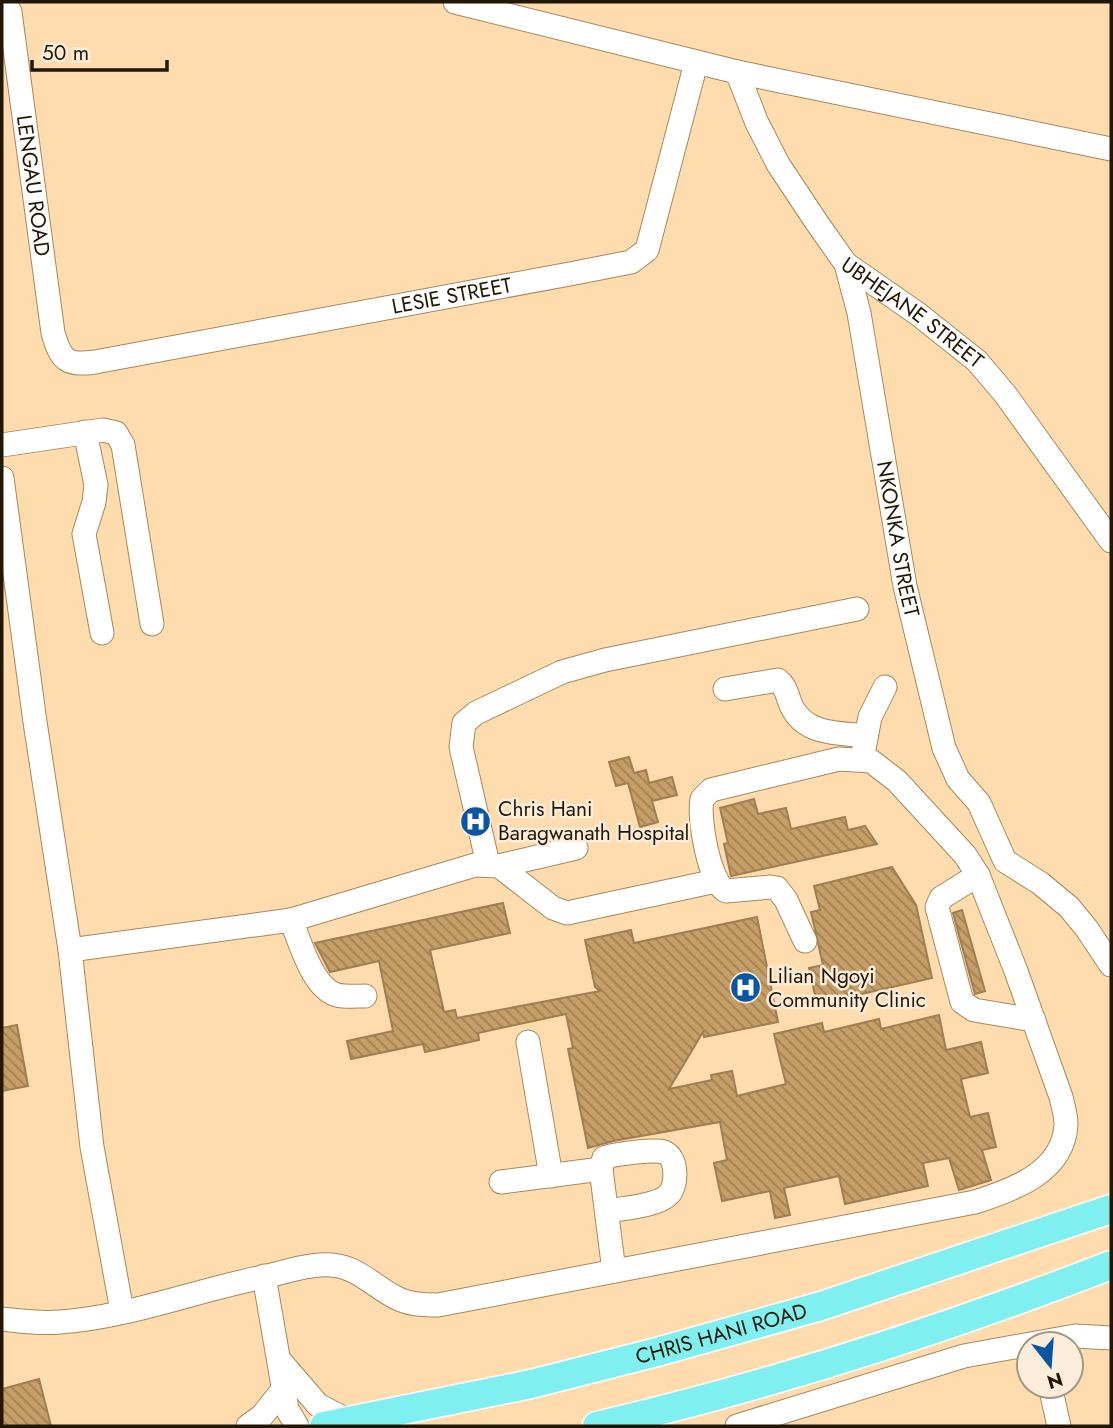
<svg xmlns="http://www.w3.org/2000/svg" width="1113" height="1428" font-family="Jost,sans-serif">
<defs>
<pattern id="building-back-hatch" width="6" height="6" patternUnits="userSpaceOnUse" patternTransform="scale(1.75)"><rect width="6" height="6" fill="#c69e67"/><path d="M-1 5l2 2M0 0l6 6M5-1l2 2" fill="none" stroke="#a08053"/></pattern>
</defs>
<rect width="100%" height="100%" fill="#ffdcad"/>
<!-- building -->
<g fill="url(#building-back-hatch)" stroke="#9e7e52" stroke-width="2">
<path d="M629,757L634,773L646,770L649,783L672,777L677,795L652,801L658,822L640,827L628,783L616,786L609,762Z"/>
<path d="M754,799L758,814L786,808L791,829L845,817L848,830L865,826L877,844L731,876L724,844L728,843L720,808Z"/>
<path d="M892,867L916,905L932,978L817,1004L809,968L823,965L811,912L820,910L814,886Z"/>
<path d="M503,903L510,933L430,950L444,1012L455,1010L457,1018L600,991L595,987L585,940L631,930L634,943L757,917L778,1022L704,1037L703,1032L669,1089L712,1080L711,1075L732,1071L737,1096L786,1084L774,1034L822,1023L824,1032L879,1019L881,1029L939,1015L946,1050L981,1042L988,1073L961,1079L970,1117L988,1113L996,1147L982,1150L991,1180L959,1190L949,1158L923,1163L928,1186L845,1204L839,1176L784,1188L790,1215L775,1218L770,1191L722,1201L714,1163L727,1160L720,1122L613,1141L588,1148L568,1049L573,1048L566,1014L478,1033L479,1040L425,1052L423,1044L351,1059L347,1041L393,1031L379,961L330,972L315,943Z"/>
<path d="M962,910L985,991L975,994L953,913Z"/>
<path d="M17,1025L28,1086L2,1091V1028Z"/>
<path d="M39,1379L51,1426H2V1389Z"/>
</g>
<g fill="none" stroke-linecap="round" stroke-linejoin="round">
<defs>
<g id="minor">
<path d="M455,2L737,72L1111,149"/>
<path id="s1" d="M10,12L53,333C61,360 66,366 95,362L575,273L631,262L647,250L696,63"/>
<path id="s2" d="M737,72L757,123L778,164L815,220L846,264L918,314L977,361L1005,394L1111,541"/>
<path id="s3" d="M846,264L859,313L905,586L944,748L958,779L979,803L1005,861L1040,883L1069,907L1087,929L1111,965"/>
<path d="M85,432L96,485L94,502L84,534L102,633"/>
<path d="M2,445L103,430L116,433L123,445L152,624"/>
<path d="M2,478L35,722L70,950L92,1147L122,1311"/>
<path d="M725,689L778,680C788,688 787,699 793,709C807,735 840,733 866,736"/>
<path d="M864,749L870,717L885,687"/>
<path d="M488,864L461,747L464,723L476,713L562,672L605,660L857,609"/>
<path d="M499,866L576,848"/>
<path d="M978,875L941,898L937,907L962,1002L974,1010L1034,1020"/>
<path d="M291,920L475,865L499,866L553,908L567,913L716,881"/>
<path d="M70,950L291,920C300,941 312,988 337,995C345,997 356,996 365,996"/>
<path d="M528,1042L551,1176"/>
<path d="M501,1182L601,1169"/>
<path d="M608,1211C624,1208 655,1206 667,1196C678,1188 678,1157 664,1152C654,1149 613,1154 604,1158L601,1169L614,1271"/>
<path d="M264,1276L287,1409L297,1426"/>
<path d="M2,1319C21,1321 41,1324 60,1322C125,1318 198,1290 263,1277C282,1273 301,1266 320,1265C357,1262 371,1287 401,1300C413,1305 426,1305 438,1305L975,1202C1013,1190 1064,1172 1066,1124C1066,1115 1063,1106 1061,1097L1016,971L978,875L965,855L897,781L871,761L839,759L711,790L702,799C698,818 709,882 726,891L771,887L777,888L786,900L805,941"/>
<path d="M281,1362L318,1405L349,1421"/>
<path d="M1050,1386L1059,1426"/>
<path d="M248,1426L262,1416L285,1387"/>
<path d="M737,1426L964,1356L1075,1336L1111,1338"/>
</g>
<g id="major">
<path id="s4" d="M324,1426L531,1384L657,1352L821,1306L1111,1209"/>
<path d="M597,1426C772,1385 943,1330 1111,1265"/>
</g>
</defs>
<!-- minor casing -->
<use href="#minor" stroke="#a7875a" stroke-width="25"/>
<!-- major casing -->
<use href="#major" stroke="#fff" stroke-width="31"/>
<!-- minor -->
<use href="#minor" stroke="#fff" stroke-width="23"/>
<!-- major -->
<use href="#major" stroke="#80efef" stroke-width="28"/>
</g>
<!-- icons -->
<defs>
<symbol id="hospital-disc" viewBox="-11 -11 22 22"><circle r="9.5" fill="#0856a4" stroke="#fbedda"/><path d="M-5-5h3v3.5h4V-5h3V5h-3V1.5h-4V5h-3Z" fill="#fff"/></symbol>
</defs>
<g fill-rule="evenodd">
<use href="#hospital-disc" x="458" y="804" width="35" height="35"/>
<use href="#hospital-disc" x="728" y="970" width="35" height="35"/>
</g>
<g text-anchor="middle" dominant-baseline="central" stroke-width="5" stroke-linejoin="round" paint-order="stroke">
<!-- street labels -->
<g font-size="21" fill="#221604" stroke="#fbedda">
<text stroke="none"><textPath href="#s1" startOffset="175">LENGAU ROAD</textPath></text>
<text stroke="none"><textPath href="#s1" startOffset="746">LESIE STREET</textPath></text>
<text stroke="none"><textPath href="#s2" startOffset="304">UBHEJANE STREET</textPath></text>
<text stroke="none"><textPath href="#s3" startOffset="280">NKONKA STREET</textPath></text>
<text stroke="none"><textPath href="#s4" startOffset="408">CHRIS HANI ROAD</textPath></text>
</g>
<!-- poi labels -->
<g font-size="21" fill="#221604" stroke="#fbedda" text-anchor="start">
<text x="498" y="809">Chris Hani<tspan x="498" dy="24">Baragwanath Hospital</tspan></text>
<text x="768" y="976">Lilian Ngoyi<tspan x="768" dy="24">Community Clinic</tspan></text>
</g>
</g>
<!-- border -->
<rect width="1113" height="1428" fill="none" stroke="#221604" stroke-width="7"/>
<!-- north arrow -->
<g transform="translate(1050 1365) rotate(163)"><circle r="33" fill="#fbedda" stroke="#a49784" stroke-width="2"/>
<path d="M0-5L12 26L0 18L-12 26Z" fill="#0856a4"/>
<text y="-10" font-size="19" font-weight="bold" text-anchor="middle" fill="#221604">N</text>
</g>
<!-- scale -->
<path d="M32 60v10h135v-10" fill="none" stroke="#221604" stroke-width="3.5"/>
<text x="42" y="60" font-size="21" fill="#221604" stroke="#fbedda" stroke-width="5" paint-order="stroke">50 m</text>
</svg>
